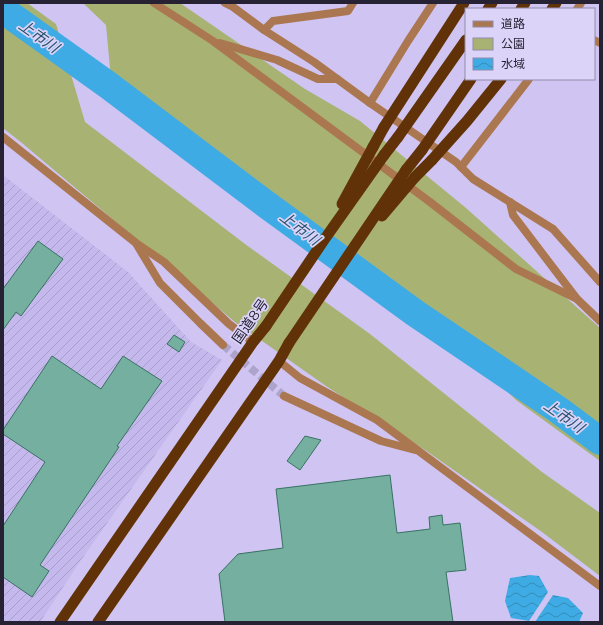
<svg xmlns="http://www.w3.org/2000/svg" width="603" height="625" font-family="Montserrat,'Noto Sans JP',sans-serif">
<defs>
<pattern id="industrial-furrows" width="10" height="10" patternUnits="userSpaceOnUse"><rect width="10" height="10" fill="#c5b8ec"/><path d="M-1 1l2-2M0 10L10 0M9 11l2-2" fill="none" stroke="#a99ecb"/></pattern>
<pattern id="water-waves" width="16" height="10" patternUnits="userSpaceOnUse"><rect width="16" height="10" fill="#3fabe4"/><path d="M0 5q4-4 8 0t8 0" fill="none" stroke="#358bb9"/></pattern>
</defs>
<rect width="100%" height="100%" fill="#cfc4f2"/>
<!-- industrial -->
<path fill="url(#industrial-furrows)" d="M3,175L128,272L191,342L222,360L79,563L40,622H3Z"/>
<!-- green -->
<g fill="#a8b272">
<path d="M3,3H27L56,24L85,122L245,244L370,334L542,472L600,513V576L542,532L428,452L326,386L235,322L22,143L3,128Z"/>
<path d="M83,3H180L305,89L360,121L466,208L600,328V461L516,400L408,291L280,221L111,79L106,25Z"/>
</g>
<!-- water -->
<g fill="url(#water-waves)">
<path d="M530,575L539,576L548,592L529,621L511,618L505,601L510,578Z"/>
<path d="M553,595L568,598L583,613L579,622H535Z"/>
</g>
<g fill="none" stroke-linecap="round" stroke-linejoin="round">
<!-- river -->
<path stroke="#3fabe4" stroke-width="28" d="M3,10L108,85L267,205L415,313L557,409L600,441"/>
</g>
<!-- building -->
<g fill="#75af9f" stroke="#397264">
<path d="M38,241L63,259L21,316L16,312L3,330V289Z"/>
<path d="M174,335L185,342L179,352L167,344Z"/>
<path d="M52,356L101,389L123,356L162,381L117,446L119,447L40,565L49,571L32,597L3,577V526L45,462L3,434V430Z"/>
<path d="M305,436L321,440L300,470L287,461Z"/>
<path d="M390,475L397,533L430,529L429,517L442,515L443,525L460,523L466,570L446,572L453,622H225L219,574L238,554L283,548L276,489Z"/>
</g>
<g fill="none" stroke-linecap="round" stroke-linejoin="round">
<!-- minor-tunnel -->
<path stroke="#ada4cc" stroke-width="8" stroke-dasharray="8 4" stroke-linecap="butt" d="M223,345L284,396"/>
<!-- minor -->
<g stroke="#ab7751" stroke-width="8">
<path d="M154,3L213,41L430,202L516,269L577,299"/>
<path d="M225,3L233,7L264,30L314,62L370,103L456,162L473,179L553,229L600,282"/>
<path d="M577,9L581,3"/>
<path d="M264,30L273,21L348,11L353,3"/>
<path d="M594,40L600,43"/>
<path d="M220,43L277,60L318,79H337"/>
<path d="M370,103L408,41L433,3"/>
<path d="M3,137L136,243L164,262L229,324L253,342"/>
<path d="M461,167L529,79"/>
<path d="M510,202L513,215L577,299L600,321"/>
<path d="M137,245L160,283L200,323L223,345"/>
<path d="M279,361L300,378L377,420L600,586"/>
<path d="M284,396L381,441L415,450"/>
</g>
<!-- trunk -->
<g stroke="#613208" stroke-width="11">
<path d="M488,9L492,3"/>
<path d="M521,9L525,3"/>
<path d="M552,9L556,3"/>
<path d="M373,147L384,127"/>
<path d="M384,155L398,137"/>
<path d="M406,170L422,150"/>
<path d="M415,177L432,160"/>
<path d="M60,622L253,342L266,326"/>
<path d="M98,622L279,361L289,343"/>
</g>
<!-- trunk-bridge -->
<g stroke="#613208" stroke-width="11">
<path d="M384,127L464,3"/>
<path d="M398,137L466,40"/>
<path d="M422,150L471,79"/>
<path d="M432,160L467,121L501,79"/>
<path d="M342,204L373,147"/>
<path d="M382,216L415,177"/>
<path d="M266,326L324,240L384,155"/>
<path d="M289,343L406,170"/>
</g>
</g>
<g text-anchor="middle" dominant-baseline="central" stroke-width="3.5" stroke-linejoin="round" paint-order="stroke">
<!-- street labels -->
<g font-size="14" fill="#262233" stroke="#dbd3f8">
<text transform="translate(250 321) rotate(-55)">国道8号</text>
</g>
<!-- water labels -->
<g font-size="15" font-style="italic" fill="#28536b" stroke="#dbd3f8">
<text transform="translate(39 36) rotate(35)">上市川</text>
<text transform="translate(300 228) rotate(37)">上市川</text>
<text transform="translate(564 416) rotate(35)">上市川</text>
</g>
</g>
<!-- border -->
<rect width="603" height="625" fill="none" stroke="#262233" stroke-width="8"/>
<!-- legend -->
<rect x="465" y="8" width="130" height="72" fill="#dbd3f8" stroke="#938ca9"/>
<rect x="473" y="21" width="20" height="6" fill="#ab7751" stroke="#938ca9"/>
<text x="501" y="28" font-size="12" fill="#262233">道路</text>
<rect x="473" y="38" width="20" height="12" fill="#a8b272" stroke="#938ca9"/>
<text x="501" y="48" font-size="12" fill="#262233">公園</text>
<rect x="473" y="58" width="20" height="12" fill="url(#water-waves)" stroke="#938ca9"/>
<text x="501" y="68" font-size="12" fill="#262233">水域</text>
</svg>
